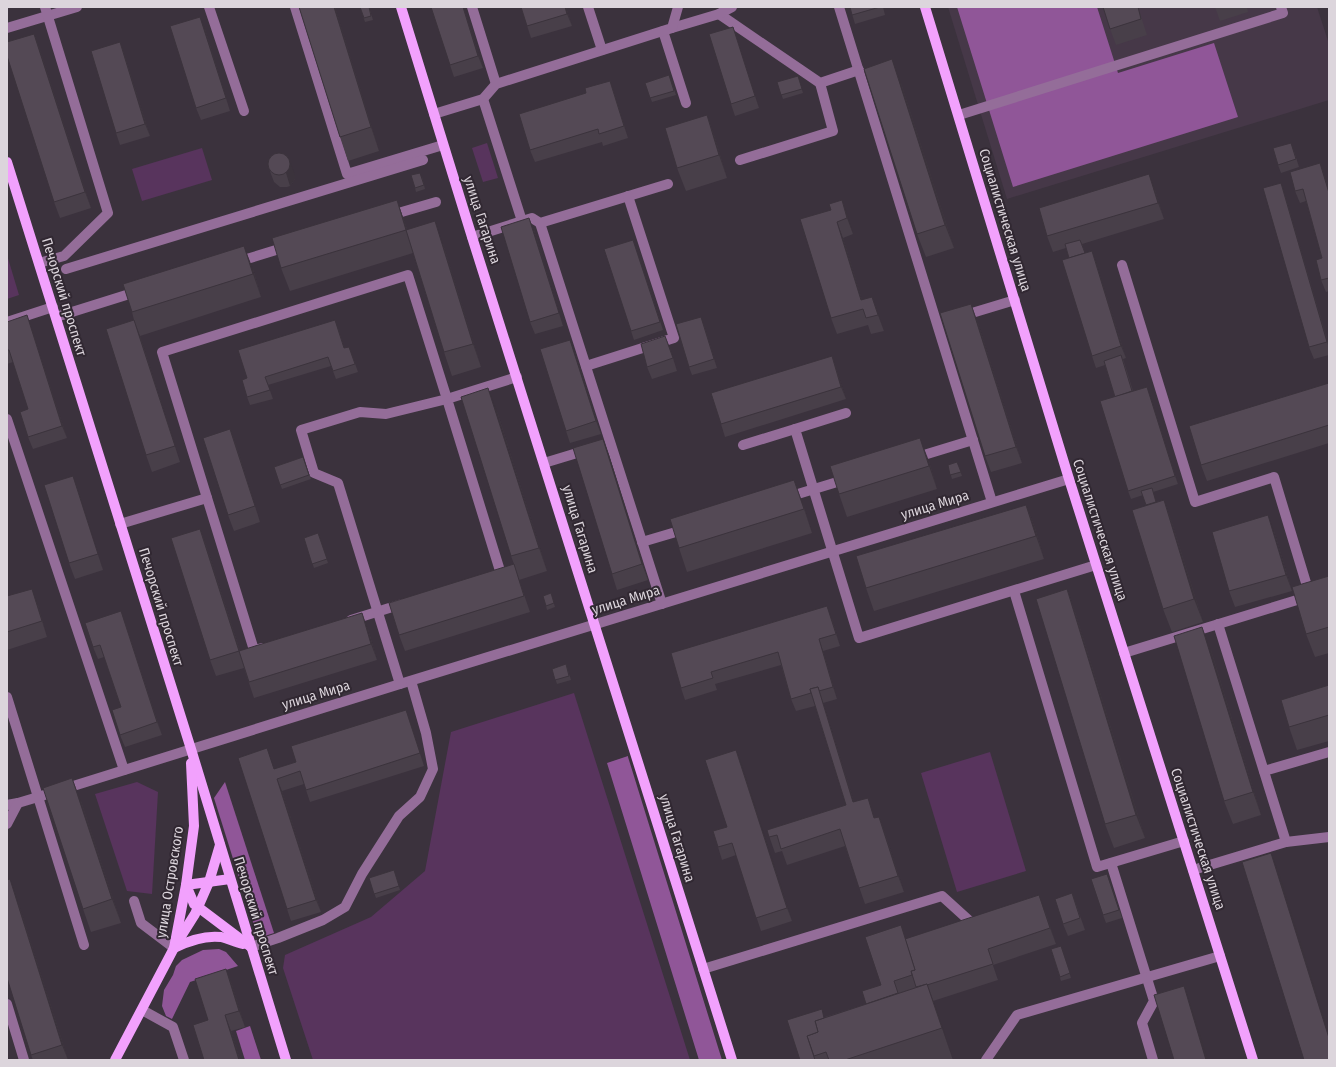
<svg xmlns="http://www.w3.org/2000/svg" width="1336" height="1067" font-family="'Fira Sans Condensed',sans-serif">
<rect width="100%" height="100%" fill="#3b323d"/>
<!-- built -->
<path fill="#463848" d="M948,7H1317L1329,44V100L1007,199Z"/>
<!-- green -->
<g fill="#58345d">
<path d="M487,143L498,178L483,182L472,148Z"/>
<path d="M202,148L212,180L142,201L132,169Z"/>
<path d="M7,255L19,295L7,299Z"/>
<path d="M574,693L690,1060H313L283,968L285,955L371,917L425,871L451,732Z"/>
<path d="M990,752L1026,871L957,892L921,773Z"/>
<path d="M137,782L158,792L152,894L127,891L95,794Z"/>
</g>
<!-- forest -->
<g fill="#905698">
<path d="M957,7H1097L1118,73L1214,43L1238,117L1013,187Z"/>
<path d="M628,756V757L722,1060H699L607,763Z"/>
<path d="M225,782L274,933L258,938L214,798Z"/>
<path d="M219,949L226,952L238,966L190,982L172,1019L166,1016L162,1006L164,990L173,975L176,966L182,960L203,950Z"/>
<path d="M250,1026L261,1060H245L236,1031Z"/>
</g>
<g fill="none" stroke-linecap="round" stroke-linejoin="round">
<!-- minor -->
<g stroke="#946d99" stroke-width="10">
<path d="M209,7L244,111"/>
<path d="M295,7L347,174L443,145"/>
<path d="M472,7L496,84"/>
<path d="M588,7L602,50"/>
<path d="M839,7L992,502"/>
<path d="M719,14L820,83L859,70"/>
<path d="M7,28L77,7"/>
<path d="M672,28L719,14L732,7"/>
<path d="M663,31L686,103"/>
<path d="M483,99L522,221"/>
<path d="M434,114L483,99L496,84L672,28L678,7"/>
<path d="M959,115L1283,13L1281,7"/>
<path d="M740,160L833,131L820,83"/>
<path d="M388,216L436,202"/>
<path d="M540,223L662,604"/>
<path d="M472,237L532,218L540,223L668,184"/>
<path d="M237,262L289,246"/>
<path d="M39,263L64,256L108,213L45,7"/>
<path d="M1122,265L1195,502L1274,477L1310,596L1124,653"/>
<path d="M66,269L423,160"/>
<path d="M962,316L1015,300"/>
<path d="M56,317L139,291"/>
<path d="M7,322L53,307"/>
<path d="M586,366L674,338L628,196"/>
<path d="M846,413L795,429L859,638L1096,565"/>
<path d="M7,419L124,770"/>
<path d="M743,445L795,429"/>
<path d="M914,458L973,440"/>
<path d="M544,463L587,450"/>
<path d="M788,497L847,479"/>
<path d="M120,524L207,498"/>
<path d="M642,542L686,529"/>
<path d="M494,576L501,574L447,399L517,377"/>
<path d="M1014,591L1097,867L1184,841"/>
<path d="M351,620L402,604"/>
<path d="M1218,624L1286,842"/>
<path d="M263,648L254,650L162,352L408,275L447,399L386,414L360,412L301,430L314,473L338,483L400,684"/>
<path d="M7,697L84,945"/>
<path d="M1264,771L1329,752"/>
<path d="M7,805L18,803L38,797L400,684L1069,479"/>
<path d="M7,824L18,803"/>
<path d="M1111,863L1154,1001L1142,1023L1153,1060"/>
<path d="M1193,870L1286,842L1329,837"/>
<path d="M134,901L141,923L174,948"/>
<path d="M251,947L278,938L323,920L345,907L362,874L399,816L420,797L433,769L426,733L411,681"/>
<path d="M703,969L942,896L974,925"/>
<path d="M7,1004L24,1060"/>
<path d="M142,1010L173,1027L184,1060"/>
<path d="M986,1060L1017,1015L1220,956"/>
</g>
<!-- major -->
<g stroke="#f2a1fd" stroke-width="10">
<path d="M401,7L472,237L732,1060"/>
<path d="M925,7L1069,479L1253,1060"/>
<path d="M7,162L191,749L286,1060"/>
<path d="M230,879L186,885L194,904L251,947"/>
<path d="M178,941L195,914L209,882L220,845"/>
<path d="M174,948C188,941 204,935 221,937C228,939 236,942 243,944"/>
<path d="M115,1060L174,948L186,885L194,826L191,763"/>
</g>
</g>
<!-- wall -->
<g fill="#483f49">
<path d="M7,7H14L7,9Z"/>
<path d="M299,7H335L379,151L348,161L340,137Z"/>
<path d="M360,7H369L373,20L365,22Z"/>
<path d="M463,7L483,68L454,77L450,65Z"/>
<path d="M521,7H566L572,26L531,38Z"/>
<path d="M850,7H883L885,15L855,24Z"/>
<path d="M1138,7L1147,35L1116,45L1110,29Z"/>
<path d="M1215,7H1247L1248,12L1220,21Z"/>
<path d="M733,27L759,108L735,116L731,104Z"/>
<path d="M205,29L230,111L201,120L196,108Z"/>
<path d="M34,34L40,50L91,208L60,218L54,202Z"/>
<path d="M120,42L124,54L150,136L120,145L116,133Z"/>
<path d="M669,75L676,95L652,102L645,83Z"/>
<path d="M798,76L803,93L783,99L777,82Z"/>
<path d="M610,81L614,93L628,138L603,146L602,142L535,162L530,150L586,93Z"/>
<path d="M901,83L954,248L926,257L917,234Z"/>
<path d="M707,115L715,138L727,178L686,191L677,168Z"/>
<path d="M1294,151L1299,167L1281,173L1278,165Z"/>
<path d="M1320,163L1329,190V291L1326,292L1321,280L1322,258L1306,201L1300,203L1295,191Z"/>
<path d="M268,166L295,176V179L290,186L287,187H280L274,182Z"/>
<path d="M422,177L425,189L416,192L415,188Z"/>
<path d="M1281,183L1285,195L1329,346V355L1314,359L1309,347Z"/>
<path d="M1155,190L1164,219L1082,244L1085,253L1092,251L1096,263L1126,358L1123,359L1133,391L1147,387L1178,484L1153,492L1156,502L1164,500L1172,523L1203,622L1172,632L1163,609L1146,505L1143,495L1131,499L1128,491L1115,397L1105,365L1096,368L1092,356L1069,258L1066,248L1053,252L1047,236Z"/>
<path d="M397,200L407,229L443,244L481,367L452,376L444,352L413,253L290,291L281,268Z"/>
<path d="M842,200L853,234L843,238L862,300L872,297L884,331L871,334L868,325L837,334L831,318V210Z"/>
<path d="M534,230L563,326L535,334L530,322Z"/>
<path d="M633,240L663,330L634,340L631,331Z"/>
<path d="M253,269L261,297L140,336L180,462L152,472L146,455L134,320L132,312Z"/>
<path d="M977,320L1022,463L991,472L985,456Z"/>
<path d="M7,322L31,328L67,438L33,449L28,437V409L13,362L7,364Z"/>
<path d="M704,325L717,368L692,375L689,367Z"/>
<path d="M338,328L344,348L352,355L358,372L336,379L331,366L268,385L273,399L250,405L247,397V378Z"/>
<path d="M670,348L677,371L652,379L647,367Z"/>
<path d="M575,352L601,434L570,443L566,431Z"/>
<path d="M832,356L846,399L725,437L721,424Z"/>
<path d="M1329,383V443L1207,481L1201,465Z"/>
<path d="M497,411L547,571L519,580L530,612L405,651L399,635L514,564L511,556Z"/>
<path d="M230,429L236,445L260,522L234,531L228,515Z"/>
<path d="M603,439L609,455L648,580L617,590L612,574Z"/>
<path d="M303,457L311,479L282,489L274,467Z"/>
<path d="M929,461L937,489L847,517L839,494Z"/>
<path d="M957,462L962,476L952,479L948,465Z"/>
<path d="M78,492L103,570L75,579L69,563Z"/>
<path d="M803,504L812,533L687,572L679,548Z"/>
<path d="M1026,505L1035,528L1044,559L874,611L866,588Z"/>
<path d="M200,529L206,545L240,651L368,629L377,660L254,698L244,668L216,676L210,660Z"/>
<path d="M1274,531L1292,591L1235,607L1229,591Z"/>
<path d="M318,533L328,563L314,568L304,538Z"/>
<path d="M1329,576V653L1315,657L1306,634Z"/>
<path d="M1067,589L1075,612L1145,838L1114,848L1105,824Z"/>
<path d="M551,593L555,607L547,610L546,606Z"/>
<path d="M7,596L38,605L47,637L7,650Z"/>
<path d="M832,619L840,646L823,651L837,699L823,703L854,802L875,818L879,817L885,833L904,892L865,904L845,846L787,865L782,851L775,853L767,830L846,805L815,706L796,711L791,699L781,665L715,684L717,690L685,700L681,688L671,653Z"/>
<path d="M125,623L162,735L125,747L120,735L121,707L104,657L98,659L93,647Z"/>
<path d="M1211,650L1261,815L1233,824L1224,801Z"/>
<path d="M566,664L571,680L557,684L552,669Z"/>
<path d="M1329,685V741L1297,750L1289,727Z"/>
<path d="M406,710L424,766L310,802L304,784L282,791L321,912L291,921L287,909L275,769L296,762Z"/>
<path d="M736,750L792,921L761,931L736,855L722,860L718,847L727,827Z"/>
<path d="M81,801L121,923L91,932L83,909Z"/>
<path d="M394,870L400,890L376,898L369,878Z"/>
<path d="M1110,882L1122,918L1106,923L1103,915Z"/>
<path d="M1072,893L1085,930L1068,936L1063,924Z"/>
<path d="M18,902L68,1060H33L31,1055Z"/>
<path d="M1045,911L1056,944L993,965L998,980L933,1001L953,1060H800L825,1017L866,1004L881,985L906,939Z"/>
<path d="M1061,946L1071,978L1061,981L1051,949Z"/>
<path d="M226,969L232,985L245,1027L231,1031L240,1060H204L208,1020Z"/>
</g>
<!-- shaded-wall -->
<g fill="#3b333c">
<path d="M334,7H335L379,151L371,127Z"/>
<path d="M463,7L483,68L478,56Z"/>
<path d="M565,7H566L572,26L567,14Z"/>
<path d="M200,17L205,29L230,111L226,98Z"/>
<path d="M733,27L737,39L759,108L755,96Z"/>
<path d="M34,34L40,50L91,208L85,192Z"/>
<path d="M120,42L124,54L150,136L145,124Z"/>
<path d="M892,59L901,83L954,248L945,225Z"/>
<path d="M610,81L614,93L628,138L624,126Z"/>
<path d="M707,115L715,138L727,178L719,155Z"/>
<path d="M291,163L295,176V179L290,186L286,173Z"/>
<path d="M1320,163L1329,190V193Z"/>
<path d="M1149,174L1155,190L1164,219L1158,203Z"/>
<path d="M1281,183L1285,195L1329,347L1327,342Z"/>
<path d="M397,200L405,223L414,253L406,230Z"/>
<path d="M842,200L848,216L853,234L847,218Z"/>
<path d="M529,218L534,230L563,326L559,313Z"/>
<path d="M435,221L443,244L481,367L473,344Z"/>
<path d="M837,222L843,238L867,316L861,300Z"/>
<path d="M244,246L253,269L261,297L253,274Z"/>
<path d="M1092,251L1096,263L1126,358L1121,346Z"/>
<path d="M872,297L878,313L884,331L878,315Z"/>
<path d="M971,304L977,320L1022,463L1016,447Z"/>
<path d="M27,315L31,328L67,438L62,426Z"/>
<path d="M701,317L704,325L717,368L714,359Z"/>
<path d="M134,320L140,336L180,462L175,446Z"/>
<path d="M665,336L670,348L677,371L673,358Z"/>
<path d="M570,340L575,352L601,434L596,421Z"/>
<path d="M832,356L836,368L846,399L841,387Z"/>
<path d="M1147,387L1150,395L1178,484L1175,476Z"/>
<path d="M488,388L497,411L547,571L539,548Z"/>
<path d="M230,429L236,445L260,522L255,506Z"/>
<path d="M920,438L929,461L937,489L929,466Z"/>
<path d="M603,439L609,455L648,580L642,564Z"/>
<path d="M73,476L78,492L103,570L98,554Z"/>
<path d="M794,480L803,504L812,533L804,509Z"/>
<path d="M1164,500L1172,523L1203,622L1194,599Z"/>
<path d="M1026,505L1035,528L1044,559L1036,536Z"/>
<path d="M1268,515L1274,531L1292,591L1286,575Z"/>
<path d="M200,529L206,545L245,667L239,651Z"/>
<path d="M32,589L38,605L47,637Z"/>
<path d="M1067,589L1075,612L1145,838L1136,815Z"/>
<path d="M827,606L832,619L840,646L836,634Z"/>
<path d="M121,611L125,623L162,735L157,722Z"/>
<path d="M362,613L368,629L377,660L371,644Z"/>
<path d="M1202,627L1211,650L1261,815L1253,792Z"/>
<path d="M819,639L823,651L837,699L833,687Z"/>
<path d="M818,687L823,703L859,818L853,802Z"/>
<path d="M736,750L741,762L792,921L787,908Z"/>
<path d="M72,778L81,801L121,923L112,899Z"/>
<path d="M277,779L282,791L321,912L316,900Z"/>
<path d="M879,817L885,833L904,892L898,876Z"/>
<path d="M1271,853L1280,876L1329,1034V1038Z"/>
<path d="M10,879L18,902L68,1060L62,1045Z"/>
<path d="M1039,895L1045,911L1056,944L1050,928Z"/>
<path d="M988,949L993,965L998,980L993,964Z"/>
<path d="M226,969L232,985L245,1027L239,1011Z"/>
<path d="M927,984L939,1016L953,1060L942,1028Z"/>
<path d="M1184,986L1192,1009L1208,1060H1206Z"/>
<path d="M225,1015L231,1031L240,1060H239Z"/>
</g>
<!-- building -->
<g fill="#544955" stroke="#3b333c">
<path d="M299,7H334L371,127L340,137Z"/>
<path d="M360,7H369L371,16L364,18Z"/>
<path d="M431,7H463L478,56L450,65Z"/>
<path d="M521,7H565L567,14L527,26Z"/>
<path d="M850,7H880L852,15Z"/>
<path d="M1103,7H1138L1141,19L1110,29Z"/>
<path d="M200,17L226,98L196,108L170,26Z"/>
<path d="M733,27L755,96L731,104L709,34Z"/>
<path d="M34,34L85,192L54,202L7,56V42Z"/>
<path d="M120,42L145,124L116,133L91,51Z"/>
<path d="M892,59L945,225L917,234L864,69Z"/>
<path d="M669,75L674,91L650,98L645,83Z"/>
<path d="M798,76L802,89L781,95L777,82Z"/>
<path d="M610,81L624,126L599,134L598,129L530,150L519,114L586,93L585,88Z"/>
<path d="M707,115L719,155L677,168L665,128Z"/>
<path d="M1291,143L1296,159L1278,165L1273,148Z"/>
<circle cx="279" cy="164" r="11"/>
<path d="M1320,163L1329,193V278L1321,280L1316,260L1322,258L1303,189L1295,191L1290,172Z"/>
<path d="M420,173L424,185L415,188L411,175Z"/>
<path d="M1149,174L1158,203L1047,236L1039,208Z"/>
<path d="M1281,183L1327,342L1309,347L1263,188Z"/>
<path d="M397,200L406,230L281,268L272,238Z"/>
<path d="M842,200L847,218L837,222L861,300L872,297L878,315L866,318L863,309L831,318L800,219L831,210L829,204Z"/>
<path d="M529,218L559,313L530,322L501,227Z"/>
<path d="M435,221L473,344L444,352L406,230Z"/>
<path d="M633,240L660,322L631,331L604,249Z"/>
<path d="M1080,240L1085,253L1069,258L1065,244Z"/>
<path d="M244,246L253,274L132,312L123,284Z"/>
<path d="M1092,251L1121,346L1092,356L1062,260Z"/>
<path d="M971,304L1016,447L985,456L940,313Z"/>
<path d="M27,315L62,426L28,437L20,412L28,409L9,350H7V322Z"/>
<path d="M701,317L714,359L689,367L676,324Z"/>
<path d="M134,320L175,446L146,455L106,329Z"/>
<path d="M335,320L344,348L349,347L355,364L333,371L328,357L265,377L270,390L247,397L242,380L247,378L238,350Z"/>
<path d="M665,336L673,358L647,367L641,344Z"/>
<path d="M570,340L596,421L566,431L540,349Z"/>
<path d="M1121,355L1132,391L1115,397L1104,361Z"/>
<path d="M832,356L841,387L721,424L711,393Z"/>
<path d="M1329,383V425L1201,465L1189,426Z"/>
<path d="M1147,387L1175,476L1128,491L1100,401Z"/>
<path d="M488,388L539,548L511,556L461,397Z"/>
<path d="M230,429L255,506L228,515L203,438Z"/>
<path d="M920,438L929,466L839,494L830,466Z"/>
<path d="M603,439L642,564L612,574L573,448Z"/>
<path d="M303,457L309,475L280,485L274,467Z"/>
<path d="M957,462L961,472L950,475L948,465Z"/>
<path d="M73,476L98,554L69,563L44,485Z"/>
<path d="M794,480L804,509L679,548L670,519Z"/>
<path d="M1152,488L1156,502L1146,505L1141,491Z"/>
<path d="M1164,500L1194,599L1163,609L1132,510Z"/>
<path d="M1026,505L1036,536L866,588L856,556Z"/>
<path d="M1268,515L1286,575L1229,591L1212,532Z"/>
<path d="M200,529L239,651L210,660L171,538Z"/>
<path d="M318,533L327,559L312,564L304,538Z"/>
<path d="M514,564L524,596L399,635L389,603Z"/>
<path d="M1329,576V627L1306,634L1292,587Z"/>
<path d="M32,589L42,621L7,632V596Z"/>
<path d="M1067,589L1136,815L1105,824L1036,599Z"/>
<path d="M551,593L554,603L546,606L543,596Z"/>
<path d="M827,606L836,634L819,639L833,687L819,691L818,687L810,689L811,693L791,699L778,652L711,672L713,678L681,688L671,653Z"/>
<path d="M121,611L157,722L120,735L112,710L121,707L100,645L93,647L85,623Z"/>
<path d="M362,613L371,644L249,682L239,651Z"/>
<path d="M1202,627L1253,792L1224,801L1174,636Z"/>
<path d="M566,664L569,676L555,680L552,669Z"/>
<path d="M1329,685V715L1289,727L1281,700Z"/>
<path d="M818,687L853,802L868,798L874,818L879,817L898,876L859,888L840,829L781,849L777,835L769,837L767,830L846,805L810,689Z"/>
<path d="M406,710L420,753L306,790L300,771L277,779L316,900L287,909L238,758L267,748L274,769L296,762L291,746Z"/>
<path d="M736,750L787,908L756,918L732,843L718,847L713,831L727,827L705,760Z"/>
<path d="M72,778L112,899L83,909L43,788Z"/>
<path d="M1271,853L1329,1038V1060H1304L1242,862Z"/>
<path d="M394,870L399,886L374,894L369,878Z"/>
<path d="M1107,874L1119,910L1103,915L1091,879Z"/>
<path d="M10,879L62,1045L31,1055L7,978V880Z"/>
<path d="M1072,893L1080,918L1063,924L1055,899Z"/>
<path d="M1039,895L1050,928L988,949L993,964L927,985V984L916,987L911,971L915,970L905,939Z"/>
<path d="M901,925L915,970L911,971L912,975L894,981L898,993L866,1004L862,991L881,985L865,937Z"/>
<path d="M1061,946L1070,973L1060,977L1051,949Z"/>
<path d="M226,969L239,1011L225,1015L239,1060H204L193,1025L208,1020L195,979Z"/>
<path d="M927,984L942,1028L845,1060H829L826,1052L814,1056L807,1036L818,1032L815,1021Z"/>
<path d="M1184,986L1206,1060H1174L1154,995Z"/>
<path d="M822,1009L824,1018L815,1021L818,1032L807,1036L815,1060H800L787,1020Z"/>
</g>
<g text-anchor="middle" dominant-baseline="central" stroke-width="4" stroke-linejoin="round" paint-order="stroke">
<!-- street labels -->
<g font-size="14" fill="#dcd5dc" stroke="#312832">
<text transform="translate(482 220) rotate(72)">улица Гагарина</text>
<text transform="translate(1005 220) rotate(73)">Социалистическая улица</text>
<text transform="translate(64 297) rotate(73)">Печорский проспект</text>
<text transform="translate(935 505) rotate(-17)">улица Мира</text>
<text transform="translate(580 529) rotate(73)">улица Гагарина</text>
<text transform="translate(1100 530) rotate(72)">Социалистическая улица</text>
<text transform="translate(626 600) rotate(-17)">улица Мира</text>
<text transform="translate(161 607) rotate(73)">Печорский проспект</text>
<text transform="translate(316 695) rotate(-17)">улица Мира</text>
<text transform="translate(677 838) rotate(73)">улица Гагарина</text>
<text transform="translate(1198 839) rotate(72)">Социалистическая улица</text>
<text transform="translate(170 882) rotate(-81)">улица Островского</text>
<text transform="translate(256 916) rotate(73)">Печорский проспект</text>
</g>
</g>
<!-- border -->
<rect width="1336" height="1067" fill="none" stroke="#dcd5dc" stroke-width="16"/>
</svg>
